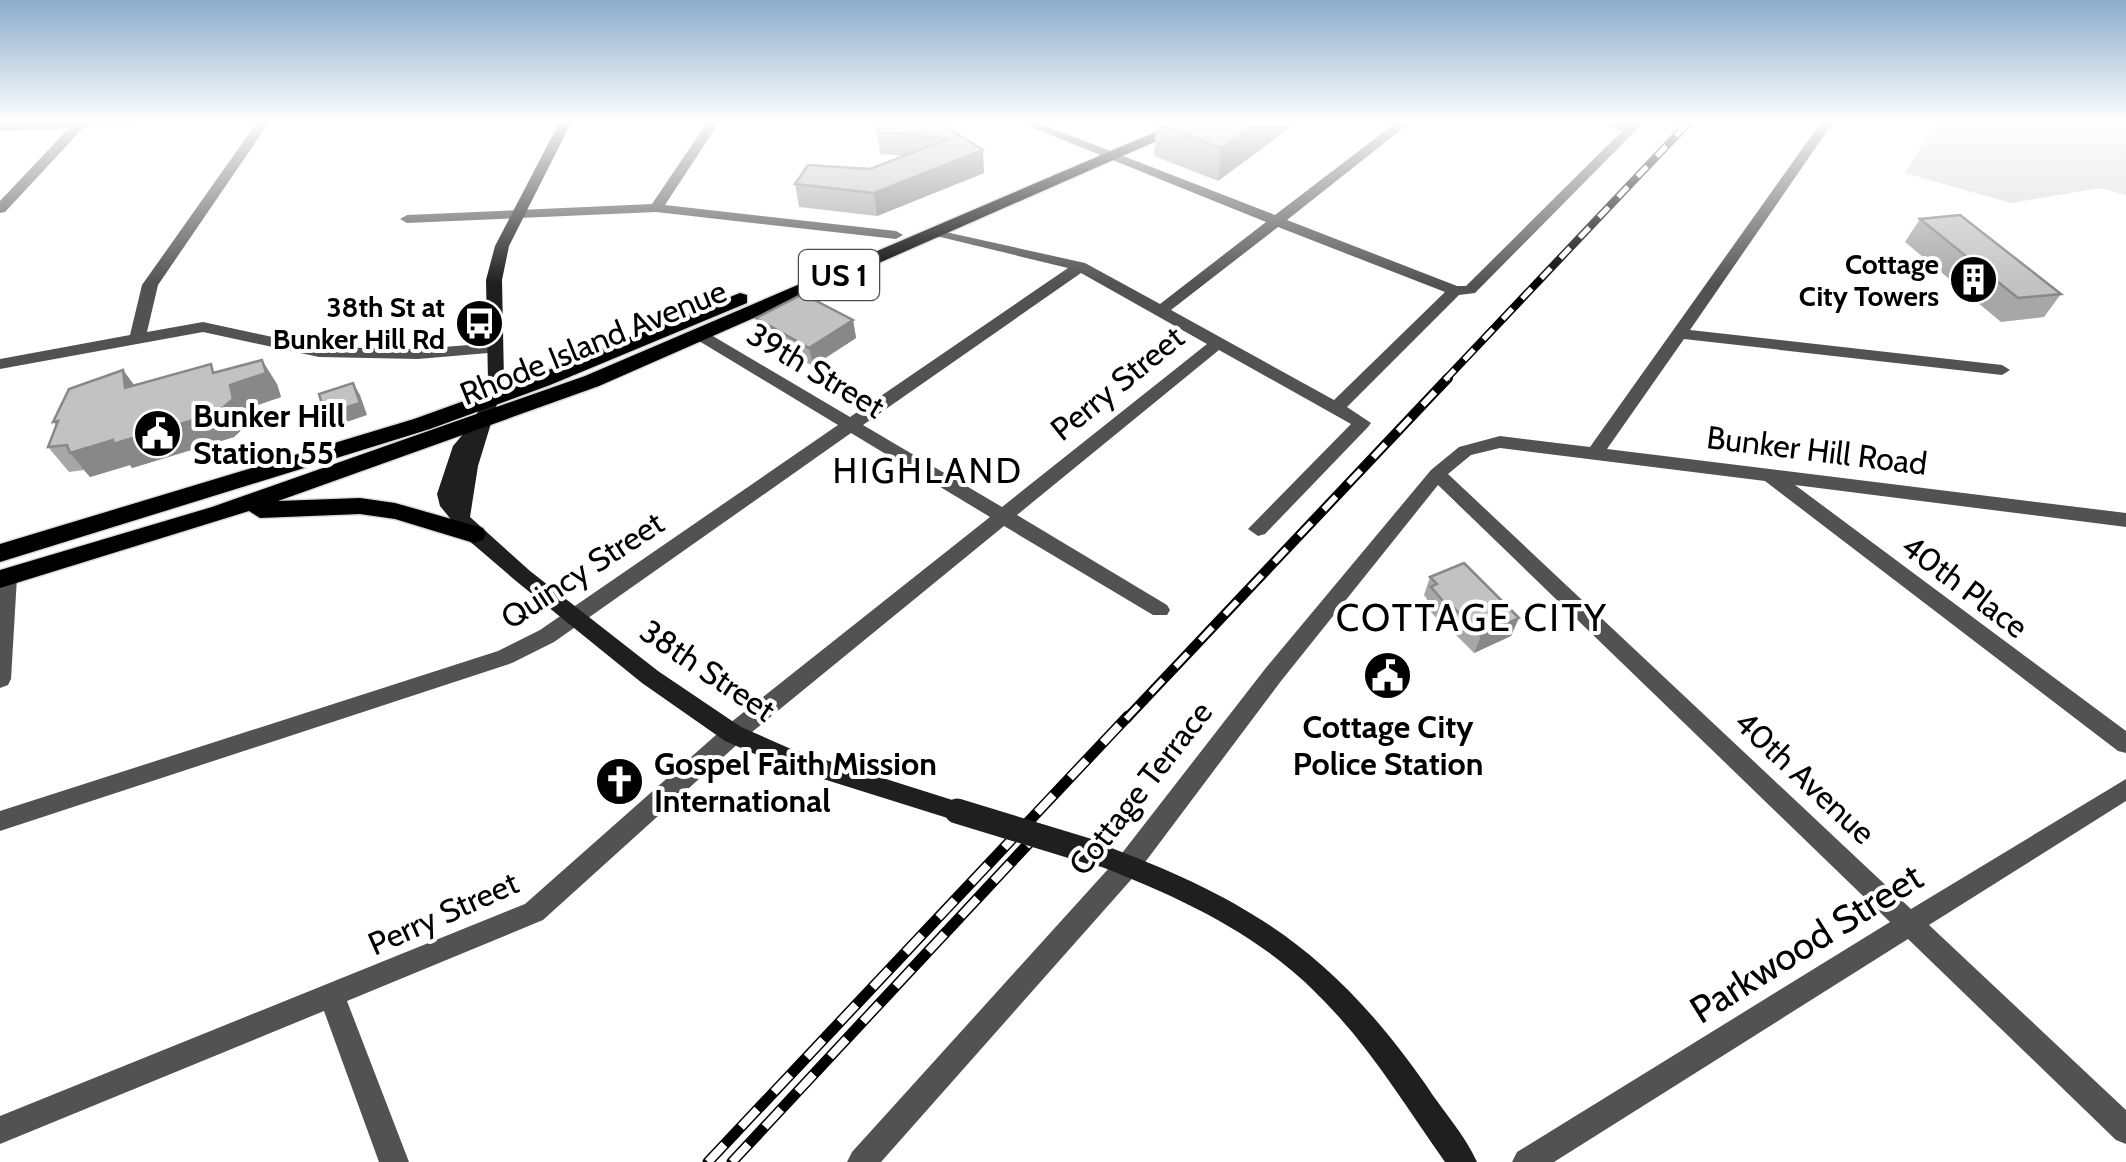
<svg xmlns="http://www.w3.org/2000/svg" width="2126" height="1162" font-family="Cabin,sans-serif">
<rect width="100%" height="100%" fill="#fff"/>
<!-- green -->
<path fill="#d9d9d9" d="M1937,121H2126V195L2101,188L2011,203L1905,173Z"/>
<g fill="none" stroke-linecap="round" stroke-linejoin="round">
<defs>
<g id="primary">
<path d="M1181,121H1202L599,386L278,501L360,498L395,503L483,528L486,534L483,540L474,543L395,519L360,514L260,518L249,511L0,588V570L212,507L585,376Z"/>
<path d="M740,293L747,295V303L550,385L430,429L0,562V544L414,419L536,375Z"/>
</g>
</defs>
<!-- primary casing -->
<use href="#primary" stroke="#dbdbdb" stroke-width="3"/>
<!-- minor -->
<g fill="#525252" fill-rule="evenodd">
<path d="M51,121H141L135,125L84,127L5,212L0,213V201L69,128L0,131V123Z"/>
<path d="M258,121H270L158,285L147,332L203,322L319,347L418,349L494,343L502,348L500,352L418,359L319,357L203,332L0,369V359L130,335L142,285Z"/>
<path d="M708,121H720L665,205L896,231L903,235L896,239L656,212L407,223L400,219L407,215L652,204Z"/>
<path d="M1016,121H1033L1275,215L1398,121H1412L1287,220L1457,286H1466L1622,131L1596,121L1628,124L1632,121H1645L1475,293L1459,295L1347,407L1371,423L1368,427L1265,534L1258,536L1248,529L1351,424L1219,350L1017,515L1167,605L1170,610L1167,615H1153L1004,526L741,741L543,920L347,1001L409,1162H379L324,1011L0,1144V1116L525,904L725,727L990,517L851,433L554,642L512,663L0,831V811L498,651L540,630L838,425L694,338V332H706L850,417L1068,268L932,235V229L1085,263L1160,304L1266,222ZM1278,227L1445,292L1334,400L1171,310ZM1081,273L1207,344L1002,507L863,425Z"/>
<path d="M1822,121H1834L1690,330L2002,365L2010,370L2002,375L1684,339L1607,449L2126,513V527L1795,485L2126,731V753L2118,751L1765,481L1500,448L1471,455L1448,474L1911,909L2126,779V801L1929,925L2126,1110V1144L2116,1140L1908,939L1554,1162H1512L1517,1152L1890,922L1438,485L1281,681L1137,873L881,1162H847L852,1152L1119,857L1265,669L1431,470L1459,447L1500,436L1590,447Z"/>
<path d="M7,570L17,577L11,679L8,685L0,688V572Z"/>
</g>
<!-- secondary -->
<g fill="#1f1f1f" fill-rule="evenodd">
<path d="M560,121H572L509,246L502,280L504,381L478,466L470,517L530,571L658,671L741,727L791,749L965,804L969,811L965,818L957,821L785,767L725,741L642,683L516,581L467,539L440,506L437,494L453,446L475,420L488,381L486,280L495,246Z"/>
<path d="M1098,843C1249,899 1332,951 1426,1085C1442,1110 1465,1135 1477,1162H1445C1406,1107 1372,1050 1325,1002C1262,934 1175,895 1089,862L1086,854L1089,846Z"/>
</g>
<!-- primary -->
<use href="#primary" fill="#000" fill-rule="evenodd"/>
<defs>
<path id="rail-far2" d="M1445,380L1690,121"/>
<path id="rail-far1" d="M1126,719L1448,378"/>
<g id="rail">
<path d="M708,1162L1128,716"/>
<path d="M732,1162L1030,842"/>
</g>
</defs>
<!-- rail-far2 casing -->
<use href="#rail-far2" stroke="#000" stroke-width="8"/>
<!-- rail-far1 casing -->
<use href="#rail-far1" stroke="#000" stroke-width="10"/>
<!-- rail casing -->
<use href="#rail" stroke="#000" stroke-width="11"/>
<!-- rail-far2 -->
<use href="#rail-far2" stroke="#fff" stroke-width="5" stroke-dasharray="14" stroke-linecap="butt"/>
<!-- rail-far1 -->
<use href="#rail-far1" stroke="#fff" stroke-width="6" stroke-dasharray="18" stroke-linecap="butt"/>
<!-- rail -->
<use href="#rail" stroke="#fff" stroke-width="8" stroke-dasharray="24" stroke-linecap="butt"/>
<!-- secondary-bridge -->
<path stroke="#1f1f1f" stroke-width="25" d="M957,811L1098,854"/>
</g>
<!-- wall -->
<g fill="#a7a7a7">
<path d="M937,121L984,173L877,216L799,207L795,184L870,169L904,156L880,154L877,132Z"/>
<path d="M1160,121H1299L1218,181L1154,156L1156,123Z"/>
<path d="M1920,219L2061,294L2044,317L2001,322L1905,242Z"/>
<path d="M756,318L853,320L856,338L813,366L760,337Z"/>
<path d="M123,370L134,386L216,372L277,384L281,397L246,409L249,423L234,437L132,468L130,465L90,477L84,470L69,472L48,447L57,426L53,422Z"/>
<path d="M1430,577L1511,636L1474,653L1446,625L1443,626L1425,605L1427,599L1424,595Z"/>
</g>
<!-- shaded-wall -->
<g fill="#888">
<path d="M1260,121H1299L1218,181L1221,148Z"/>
<path d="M983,150L984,173L877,216L874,193Z"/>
<path d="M853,320L856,338L813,366L809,348Z"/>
<path d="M262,360L277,384L281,397L246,409L249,423L234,437L132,468L130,465L90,477L70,453L230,385Z"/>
<path d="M123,370L141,394L125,388Z"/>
<path d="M353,383L360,395L367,415L332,427L325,414Z"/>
<path d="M1453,607L1446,625L1443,626L1449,608Z"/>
<path d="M1519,618L1511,636L1474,653L1481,636Z"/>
</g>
<!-- building -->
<g fill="#c2c2c2" stroke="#888" stroke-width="2.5">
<path d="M883,121H937L983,150L874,193L795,184L808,165L870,169L951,138L877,132Z"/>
<path d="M1160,121H1260L1221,148L1156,123Z"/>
<path d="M1960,215L2061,294L2018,298L1920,219Z"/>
<path d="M803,294L853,320L809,348L756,318Z"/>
<path d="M262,360L266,373L230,385L233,399L217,413L113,444V440L70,453L67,445L48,447L58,421L53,422L69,389L123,370L125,388L211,364L213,373Z"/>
<path d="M353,383L360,403L325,414L319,394Z"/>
<path d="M1464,563L1519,618L1481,636L1453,607L1449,608L1431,587L1437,584L1430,577Z"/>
</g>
<!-- sky -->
<linearGradient id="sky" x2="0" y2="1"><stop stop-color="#8baccb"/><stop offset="0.43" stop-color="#fff"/><stop offset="1" stop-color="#fff" stop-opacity="0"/></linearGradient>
<rect width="2126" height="284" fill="url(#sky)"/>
<!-- icons -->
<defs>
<symbol id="building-disc" viewBox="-11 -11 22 22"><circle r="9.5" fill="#000" stroke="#fff"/><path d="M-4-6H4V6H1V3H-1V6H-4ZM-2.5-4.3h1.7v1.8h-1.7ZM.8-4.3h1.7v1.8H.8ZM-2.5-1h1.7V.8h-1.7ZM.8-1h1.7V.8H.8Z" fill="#fff"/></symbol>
<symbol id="bus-disc" viewBox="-11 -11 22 22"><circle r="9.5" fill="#000" stroke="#fff"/><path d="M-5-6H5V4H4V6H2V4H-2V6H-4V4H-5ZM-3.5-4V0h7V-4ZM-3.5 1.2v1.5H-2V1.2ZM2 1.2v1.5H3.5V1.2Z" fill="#fff"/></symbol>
<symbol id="civic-disc" viewBox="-11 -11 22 22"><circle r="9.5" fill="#000" stroke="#fff"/><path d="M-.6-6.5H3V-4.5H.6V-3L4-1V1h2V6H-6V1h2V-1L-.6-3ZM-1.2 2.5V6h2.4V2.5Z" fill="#fff"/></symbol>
<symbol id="church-disc" viewBox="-11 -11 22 22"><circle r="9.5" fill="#000" stroke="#fff"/><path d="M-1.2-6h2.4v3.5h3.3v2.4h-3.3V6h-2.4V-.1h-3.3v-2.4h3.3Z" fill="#fff"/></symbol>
</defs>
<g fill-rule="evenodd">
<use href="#building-disc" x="1946" y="252" width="55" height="55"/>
<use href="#bus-disc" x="452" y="296" width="55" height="55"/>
<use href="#civic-disc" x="130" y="406" width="55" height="55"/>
<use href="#civic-disc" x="1360" y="648" width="55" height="55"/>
<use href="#church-disc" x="592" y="754" width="55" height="55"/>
</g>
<g text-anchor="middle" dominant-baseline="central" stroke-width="8" stroke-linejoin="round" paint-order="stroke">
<!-- far-poi labels -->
<g font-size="28" font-weight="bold" fill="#000" stroke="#fff" text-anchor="end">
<text x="1939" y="264">Cottage<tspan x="1939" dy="32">City Towers</tspan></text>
<text x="445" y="307">38th St at<tspan x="445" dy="32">Bunker Hill Rd</tspan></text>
</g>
<!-- shield labels -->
<rect fill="#fff" stroke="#4c4c4c" stroke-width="2.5" x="799" y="250" width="80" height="50" rx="8"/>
<g font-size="30" font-weight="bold" fill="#000">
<text x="839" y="275">US 1</text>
</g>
<!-- street labels -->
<g font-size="32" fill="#000" stroke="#fff">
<text transform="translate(593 342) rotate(-22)">Rhode Island Avenue</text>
<text transform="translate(816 370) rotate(31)">39th Street</text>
<text transform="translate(1117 383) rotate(-39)">Perry Street</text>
<text transform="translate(1817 450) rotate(7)">Bunker Hill Road</text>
<text transform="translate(582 570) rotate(-33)">Quincy Street</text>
<text transform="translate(1965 586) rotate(37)">40th Place</text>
<text transform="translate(708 670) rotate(34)">38th Street</text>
<text transform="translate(1805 777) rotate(43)">40th Avenue</text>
<text transform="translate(1140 788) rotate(-52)">Cottage Terrace</text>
<text transform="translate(443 913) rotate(-24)">Perry Street</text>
</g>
<!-- poi labels -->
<g font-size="32" font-weight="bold" fill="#000" stroke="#fff" text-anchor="start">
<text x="193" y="415">Bunker Hill<tspan x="193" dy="37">Station 55</tspan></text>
<text x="1388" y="726" text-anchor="middle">Cottage City<tspan x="1388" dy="37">Police Station</tspan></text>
<text x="654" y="763">Gospel Faith Mission<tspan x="654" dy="37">International</tspan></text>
</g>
<!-- neighbourhood labels -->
<g font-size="35" letter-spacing="2.5" fill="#000" stroke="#fff">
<text x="928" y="470">HIGHLAND</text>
</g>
<!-- quarter labels -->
<g font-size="38" letter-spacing="2.5" fill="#000" stroke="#fff">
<text x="1472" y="617">COTTAGE CITY</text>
</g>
<!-- near-street labels -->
<g font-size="38" fill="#000" stroke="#fff">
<text transform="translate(1806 943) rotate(-32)">Parkwood Street</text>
</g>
</g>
</svg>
